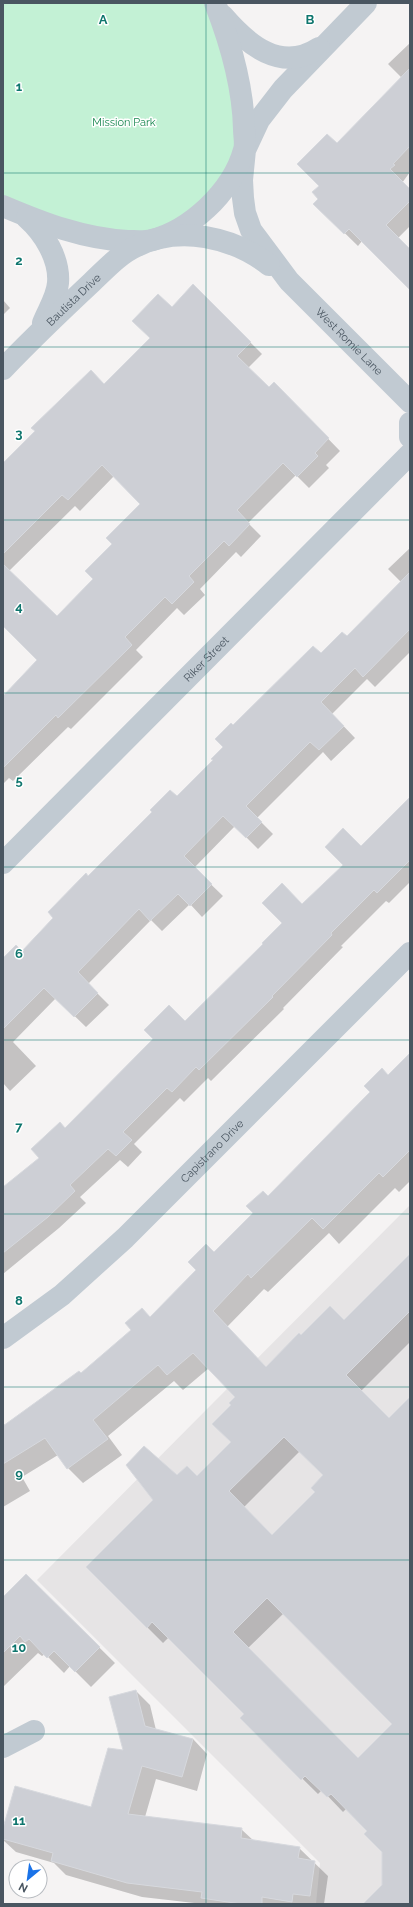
<svg xmlns="http://www.w3.org/2000/svg" width="413" height="1907" font-family="Raleway,sans-serif">
<rect width="100%" height="100%" fill="#f5f3f3"/>
<!-- education -->
<path fill="#e6e4e5" d="M410,1205V1904H316L320,1863L37,1580Z"/>
<!-- green -->
<path fill="#c3f1d5" d="M3,3H215L238,73L233,175L152,240L3,206Z"/>
<!-- shadow -->
<g fill="#0003" fill-rule="evenodd">
<path d="M410,43V172L402,183L410,190V226L398,238L410,250V289L362,241L358,246L315,204L320,199V186L337,145L402,78L388,64Z"/>
<path d="M193,286L262,354L248,368L269,388L274,383L340,451L326,465L329,468L309,488L296,475L248,523L261,536L241,557L236,552L200,589L205,595L184,615L177,608L136,650L143,657L71,729L68,727L13,781L9,778L3,784V698L39,661L3,626V464L104,385L151,338L172,309ZM114,476L142,504L94,579L57,617L9,571L75,506L80,511Z"/>
<path d="M3,300L10,308L3,315Z"/>
<path d="M410,548V652L375,687L367,679L332,714L355,738L331,761L323,752L257,818L273,834L258,849L235,826L194,868L223,896L202,917L190,904L162,931L151,920L88,984L109,1005L86,1027L56,998L13,1042L36,1066L10,1091L3,1083V959L22,953L55,918L89,877L177,798L214,760L224,747L233,727L321,655L347,637L401,582L388,569Z"/>
<path d="M410,799V882L389,903L386,901L341,946L343,947L283,1008L284,1009L211,1081L208,1078L184,1102L180,1098L134,1144L142,1152L128,1167L120,1160L80,1197L86,1203L59,1228L3,1274V1189L41,1158L65,1129L185,1023Z"/>
<path d="M410,1054V1181L399,1192L395,1188L339,1244L329,1233L268,1292L264,1289L227,1327L266,1368L301,1336L344,1321L410,1264V1342L361,1391L389,1419L410,1398V1904H378L383,1885V1852L369,1831L347,1808L343,1812L322,1790L318,1794L241,1718L245,1714L169,1637L163,1643L87,1567L177,1477H197L232,1442L233,1405L236,1397L209,1368L183,1390L174,1381L108,1436L122,1455L83,1483L68,1468L58,1455L22,1477L30,1491L3,1507V1423L6,1426L81,1374L151,1318ZM300,1451L324,1475L316,1492L272,1536L244,1507ZM284,1613L393,1724L358,1760L248,1648Z"/>
<path d="M26,1575L115,1663L91,1687L70,1666L64,1673L45,1654L42,1656L38,1653L3,1687V1598Z"/>
<path d="M136,1691L150,1705L156,1730L193,1739L207,1754L197,1791L156,1779L145,1817L241,1829L254,1841L299,1848L328,1876L324,1904H203L142,1897L66,1875L54,1863L16,1852L3,1840V1832L91,1809L124,1752Z"/>
</g>
<!-- building -->
<g fill="#cdcfd5" stroke="#d7d9de" fill-rule="evenodd">
<path d="M410,68V146L393,164L395,165L390,169L410,189V201L386,225L410,249V290L349,229L344,234L313,204L318,199L312,192L319,186L297,164L327,134L337,143Z"/>
<path d="M193,284L251,342L237,356L269,387L274,382L329,438L315,453L318,456L297,477L283,463L237,510L250,524L229,546L224,541L189,576L194,582L172,604L165,597L125,637L132,645L58,718L56,715L3,768V696L37,660L3,626V564L57,616L93,579L85,571L112,544L106,538L140,504L102,465L68,500L62,495L3,554V463L35,431L31,428L91,370L104,384L150,338L132,321L158,294L172,307Z"/>
<path d="M410,572V629L363,677L355,668L321,702L344,726L319,750L310,742L246,806L262,822L246,838L223,816L184,856L212,884L190,906L178,894L150,921L139,909L78,972L98,993L74,1017L44,988L3,1029V958L16,945L22,951L53,918L48,912L86,873L88,876L152,812L150,810L170,790L177,796L213,760L211,759L223,747L215,739L231,723L233,725L313,646L321,653L342,632L347,636Z"/>
<path d="M410,797V860L377,893L374,890L331,933L332,935L272,996L273,997L199,1070L196,1067L172,1092L167,1088L123,1132L132,1140L116,1156L108,1149L70,1185L75,1191L48,1217L3,1253V1187L39,1158L31,1149L60,1122L65,1128L153,1039L144,1030L169,1005L185,1021L263,944L262,943L282,923L262,903L282,883L302,904L343,865L325,847L343,828L361,846Z"/>
<path d="M410,1053V1150L383,1177L379,1173L323,1229L312,1218L251,1278L248,1274L213,1311L266,1367L299,1333L301,1335L330,1306L344,1320L410,1254V1311L346,1375L389,1418L410,1397V1904H363L382,1885V1852L364,1834L367,1831L331,1794L327,1797L305,1776L301,1780L240,1718L244,1714L152,1622L147,1628L86,1567L153,1500L126,1465L144,1446L177,1475L187,1466L197,1476L231,1442L212,1424L231,1405L229,1403L235,1397L193,1353L167,1375L158,1365L93,1420L108,1439L67,1469L45,1438L3,1464V1426L79,1371L81,1373L131,1330L125,1323L142,1308L150,1317L196,1270L188,1262L206,1244L214,1252L253,1213L246,1206L263,1191L268,1196L370,1092L364,1086L382,1068L388,1075ZM284,1437L323,1475L311,1488L315,1492L272,1535L229,1491ZM267,1598L392,1724L358,1758L233,1632Z"/>
<path d="M26,1574L100,1647L75,1672L54,1651L47,1658L29,1639L25,1642L20,1636L3,1653V1597Z"/>
<path d="M136,1690L145,1726L193,1739L182,1777L142,1766L128,1814L242,1828L241,1838L300,1847L298,1858L315,1861L310,1896L293,1894L292,1902L262,1897V1904H241L201,1898L202,1892L127,1883L51,1861L53,1853L3,1839V1828L15,1786L91,1807L108,1748L123,1750L109,1697Z"/>
</g>
<g fill="none" stroke-linecap="round" stroke-linejoin="round">
<!-- minor -->
<g stroke="#c1cad2" stroke-width="22">
<path id="s1" d="M366,3L283,89L259,120L245,150L242,180L243,198L245,213L251,230L289,281L410,402"/>
<path d="M223,16C248,45 281,73 319,48"/>
<path d="M3,206C43,223 84,239 128,241C135,241 145,242 152,240C172,235 192,222 207,208C223,193 238,172 244,150C246,144 244,136 244,129C243,85 231,44 215,3"/>
<path d="M27,218C44,233 60,259 58,283C57,297 48,310 43,323"/>
<path id="s2" d="M3,369C31,340 60,312 90,284C104,271 119,254 137,246C180,225 233,237 269,265"/>
<path id="s3" d="M3,1338L62,1295L125,1238L410,953"/>
<path d="M3,1747L34,1731"/>
</g>
<!-- tertiary -->
<g stroke="#c1cad2" stroke-width="22">
<path d="M410,423V437"/>
<path id="s4" d="M3,863L410,454"/>
</g>
</g>
<!-- grid -->
<path fill="none" stroke="#0f766e" stroke-width="1" stroke-opacity="0.55" d="M206,3V1904M3,173H410M3,347H410M3,520H410M3,693H410M3,867H410M3,1040H410M3,1214H410M3,1387H410M3,1560H410M3,1734H410"/>
<g text-anchor="middle" dominant-baseline="central" stroke-width="3" stroke-linejoin="round" paint-order="stroke">
<!-- park labels -->
<g font-size="11" fill="#17864f" stroke="#fff">
<text x="124" y="122">Mission Park</text>
</g>
<!-- street labels -->
<g font-size="11" fill="#4a5661" stroke="#fff">
<text stroke="none"><textPath href="#s2" startOffset="99">Bautista Drive</textPath></text>
<text stroke="none"><textPath href="#s1" startOffset="422">West Romie Lane</textPath></text>
<text stroke="none"><textPath href="#s4" startOffset="288">Riker Street</textPath></text>
<text stroke="none"><textPath href="#s3" startOffset="281">Capistrano Drive</textPath></text>
</g>
</g>
<g font-size="13" text-anchor="middle" font-weight="bold" fill="#0f766e" stroke="#fff" stroke-width="3" stroke-linejoin="round" paint-order="stroke">
<text x="103" y="24">A</text>
<text x="310" y="24">B</text>
<text x="19" y="91">1</text>
<text x="19" y="265">2</text>
<text x="19" y="438">3</text>
<text x="19" y="611">4</text>
<text x="19" y="785">5</text>
<text x="19" y="958">6</text>
<text x="19" y="1131">7</text>
<text x="19" y="1305">8</text>
<text x="19" y="1478">9</text>
<text x="19" y="1652">10</text>
<text x="19" y="1825">11</text>
</g>
<!-- border -->
<rect width="413" height="1907" fill="none" stroke="#4a5661" stroke-width="8"/>
<!-- north arrow -->
<g transform="translate(28 1879) rotate(209)"><circle r="19" fill="#ffffff" stroke="#b7bbc0"/>
<path d="M0-3L7 15L0 10L-7 15Z" fill="#1a73e8"/>
<text y="-6" font-size="11" font-weight="bold" text-anchor="middle" fill="#4a5661">N</text>
</g>
</svg>
